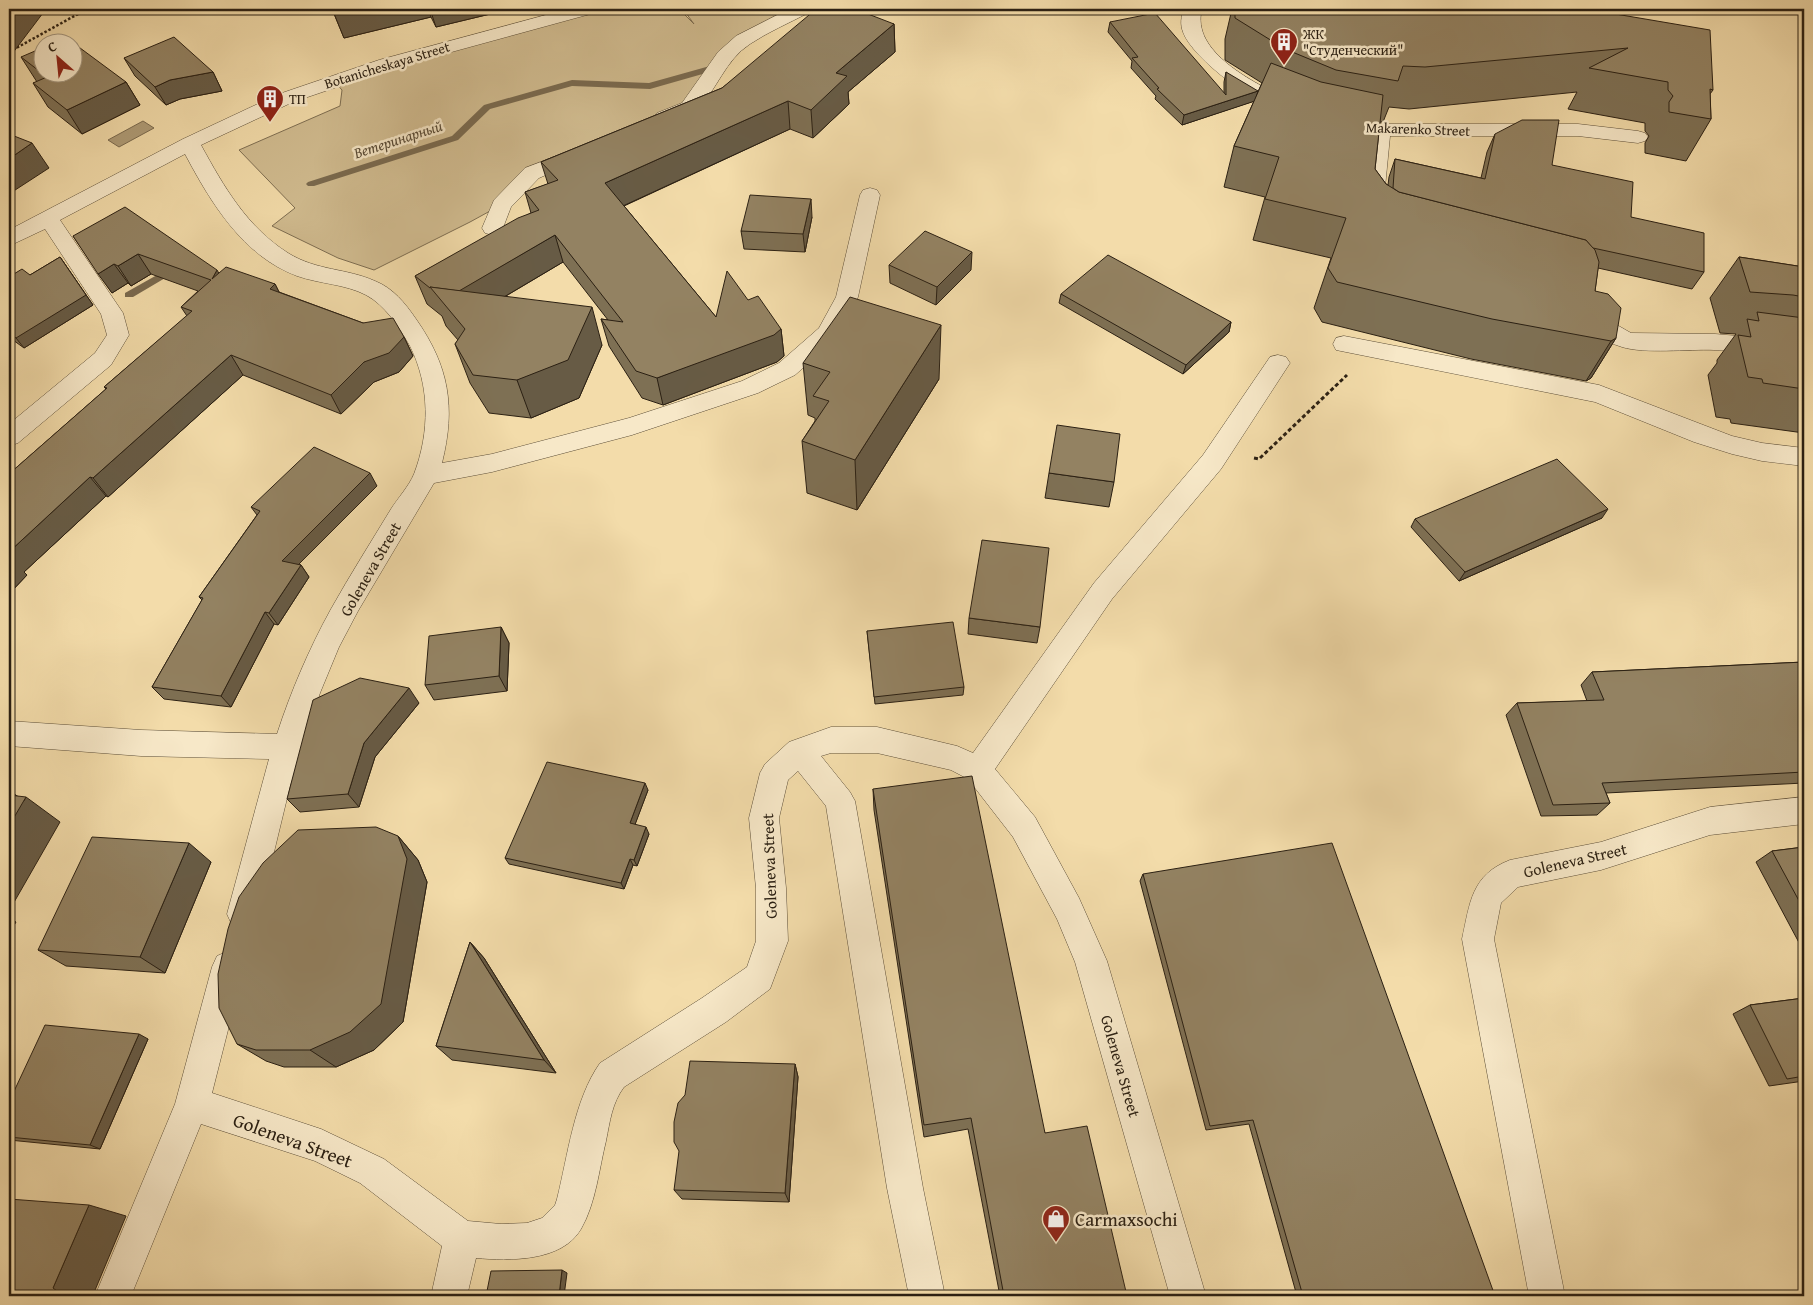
<svg xmlns="http://www.w3.org/2000/svg" width="1813" height="1305" font-family="'Gentium Book Plus',serif">
<rect width="100%" height="100%" fill="#f3dcaa"/>
<filter id="stains"><feTurbulence type="fractalNoise" baseFrequency=".004" numOctaves="4"/><feColorMatrix values="0 0 0 0 .2 0 0 0 0 .09 0 0 0 0 .02 0 0 0 .5 -.17"/></filter>
<radialGradient id="worn" r=".72"><stop offset=".6" stop-color="#630" stop-opacity="0"/><stop offset="1" stop-color="#630" stop-opacity=".3"/></radialGradient>
<!-- green -->
<path fill="#d1bc90" stroke="#7e6e52" d="M588,9H679L694,24L683,9H802L743,40L689,107L532,173L501,205L470,222L374,270L338,258L272,226L295,208L239,150L340,106L342,90L333,80Z"/>
<!-- water -->
<path fill="#af9c77" stroke="#7a6a4f" d="M143,121L154,128L119,147L108,140Z"/>
<g fill="none" stroke-linecap="round" stroke-linejoin="round">
<!-- stream -->
<g fill="#7a6a4f" fill-rule="evenodd">
<path d="M717,64L721,67L720,69L650,89L572,86L490,109L458,140L314,186H308L306,184L308,182L452,136L484,105L572,80L649,83Z"/>
<path d="M173,266L177,267V271L133,297H125V293Z"/>
</g>
<defs>
<g id="minor">
<path d="M568,9H597L594,13L393,68L293,102L201,145C224,187 247,227 288,253C317,271 346,268 375,281C393,288 405,303 416,319C449,366 456,407 442,463L492,454L629,418L742,381L779,363L819,328L836,297L860,195L863,190L870,188L877,190L880,195L858,297L836,339L795,375L758,393L632,435L492,472L434,483L358,611L339,647L320,693L290,786L259,914L254,925L243,929L232,925L227,914L269,759L141,756L9,746V721L141,730L277,734C291,691 309,649 331,609C350,575 371,542 391,509C398,498 409,486 414,474C430,432 430,386 410,346C400,328 385,305 366,295C345,284 320,284 297,276C243,256 211,203 185,154L60,220L123,313L129,335L111,365L18,443L9,446V424L95,353L107,335L101,314L45,229L9,246V230L183,139L279,94L379,60Z"/>
<path d="M789,9H811L808,13C789,23 768,32 750,44C725,60 717,90 697,110C690,117 666,123 657,121L654,117L657,113L682,103L718,52L736,36Z"/>
<path d="M1184,9H1202C1190,52 1255,83 1287,99L1290,103L1287,107C1262,113 1191,57 1183,32C1180,24 1181,17 1184,9Z"/>
<path d="M1364,121L1381,124H1578L1638,131L1645,133L1648,137L1645,141L1638,143L1578,136H1390L1383,208L1380,213L1373,215L1366,213L1363,208L1371,134L1357,131L1354,127L1357,123Z"/>
<path d="M578,148L585,150L588,154L585,158L539,178L511,207L501,233L493,235L485,233L482,228L494,200L525,168Z"/>
<path d="M1591,304L1599,307L1610,321L1631,333L1715,334L1761,338L1804,345V361C1774,357 1744,351 1714,350C1689,349 1644,354 1622,347C1602,341 1589,330 1580,312L1583,307Z"/>
<path d="M1344,336L1599,385L1732,436L1762,443L1804,448V466L1762,461L1732,454L1694,442L1595,402L1336,350L1333,344L1336,338Z"/>
<path d="M1278,355L1286,357L1290,363L1221,469L1112,599L995,769L1035,817L1079,898L1107,961L1206,1296H1170L1075,962L1057,919L1013,837L968,779L951,770L877,753H831L821,756L850,792L855,801L923,1188L945,1296H909L887,1188L826,806L798,771L788,780L779,818L786,888L788,941L770,989L726,1022L624,1087C612,1103 610,1121 606,1141C599,1169 596,1203 581,1229C562,1262 509,1261 476,1258L467,1296H431L442,1246L360,1183L315,1161L201,1124L131,1296H95L175,1104L212,967L217,956L228,951L239,956L244,967L212,1093L321,1129L384,1159L468,1221L501,1224L527,1223L542,1218L555,1205L557,1199C568,1155 574,1100 600,1063L702,998L747,967L756,941V888L749,818L760,773L765,764L789,742L831,727H877L957,746L973,753L1094,583L1203,455L1270,357Z"/>
<path d="M1804,797V824L1710,835L1601,870L1518,887L1501,903L1494,939L1565,1296H1529L1462,939C1470,903 1471,875 1510,860L1601,842L1710,807Z"/>
</g>
</defs>
<!-- minor casing -->
<use href="#minor" stroke="#5d4f39" stroke-width="1"/>
<!-- path-far1 -->
<path stroke="#2b2013" stroke-width="2.5" stroke-dasharray="2.5 2" stroke-linecap="butt" d="M9,52L87,9"/>
<!-- path -->
<path stroke="#2b2013" stroke-width="3" stroke-dasharray="4 2.5" stroke-linecap="butt" d="M1254,458L1259,459L1347,375"/>
<!-- minor -->
<use href="#minor" fill="#f7e8c8" fill-rule="evenodd"/>
</g>
<!-- wall -->
<g fill="#7e7054" stroke="#2b2013">
<path d="M332,9H511L436,27L431,17L344,38Z"/>
<path d="M1232,9H1586L1713,90L1710,94L1711,119L1686,161L1645,153V143L1649,136L1645,131V123L1568,109L1577,92L1409,109L1389,107L1383,122H1380L1375,169L1386,184L1388,185L1389,177L1395,159L1481,178L1487,152L1495,134L1552,165L1631,217L1704,272L1692,289L1598,268L1595,291L1616,338L1591,378L1586,381L1471,359L1322,322L1314,308L1331,258L1253,240L1265,197L1224,187L1234,146L1254,101L1182,125L1155,99L1156,96L1131,68L1132,61L1108,32L1110,22L1224,93V82L1226,72L1256,96L1262,83L1225,60V39Z"/>
<path d="M820,12L894,24L895,52L848,92L849,104L813,138L790,129L624,206L716,317L748,300L781,329L784,356L777,362L663,405L642,398L609,346L601,319L608,320L563,262L506,296L602,345L579,398L531,418L489,413L470,383L455,344L458,340L446,326L442,316L427,304L415,276L531,213L525,192L548,184L541,162L722,88Z"/>
<path d="M21,57L126,82L140,105L82,134L48,107L33,83L37,82Z"/>
<path d="M124,58L213,72L222,91L180,99L166,105L135,76Z"/>
<path d="M812,217L805,252L744,249L741,231Z"/>
<path d="M73,236L219,273L275,284L279,292L363,323L404,337L413,356L399,372L374,382L341,414L243,375L108,497L106,496L24,572L27,575L9,594V474L106,389L104,387L187,316L181,307L198,291L151,274L131,286L128,283L112,293Z"/>
<path d="M60,257L93,305L24,348L13,340L9,343V277L30,275Z"/>
<path d="M1739,257L1804,267V433L1731,423L1730,419L1716,417L1708,375L1717,363V360L1736,334L1720,333L1710,298Z"/>
<path d="M889,265L971,270L936,305L890,283Z"/>
<path d="M1061,294L1231,322L1229,332L1183,374L1059,303Z"/>
<path d="M803,363L939,379L857,510L807,493L802,441L815,421V418L808,415Z"/>
<path d="M1049,473L1114,482L1109,507L1045,498Z"/>
<path d="M377,486L299,564L301,565L309,577L278,625L274,624L231,707L164,699L152,687L202,600L199,597L257,515L251,507Z"/>
<path d="M1602,518L1459,581L1411,527L1415,519Z"/>
<path d="M969,618L1040,627L1037,643L968,634Z"/>
<path d="M501,627L509,643L507,691L434,700L425,685Z"/>
<path d="M867,631L964,687L963,695L875,704Z"/>
<path d="M1804,662V783L1606,793L1610,803L1597,815L1541,816L1506,715L1517,703L1587,701L1581,685L1592,672Z"/>
<path d="M419,703L375,757L359,807L300,812L287,799Z"/>
<path d="M873,789L1045,1133L1127,1296H1000L968,1129L924,1137L874,810Z"/>
<path d="M648,790L635,824L649,834L637,866L633,865L624,889L509,864L505,858Z"/>
<path d="M398,836L418,860L427,882L403,1022L374,1050L336,1067H284L266,1061L237,1044Z"/>
<path d="M1804,847V952L1756,862L1772,851Z"/>
<path d="M211,862L165,973L66,966L38,950Z"/>
<path d="M1143,874L1495,1296H1297L1249,1124L1206,1130L1140,881Z"/>
<path d="M470,942L484,958L556,1073L452,1060L436,1046Z"/>
<path d="M1804,998V1081L1769,1086L1733,1014L1750,1005Z"/>
<path d="M148,1039L100,1149L9,1140V1102Z"/>
<path d="M795,1064L798,1077L789,1202L682,1199L674,1190Z"/>
</g>
<!-- shaded-wall -->
<g fill="#675b45" stroke="#2b2013">
<path d="M9,9H46L9,58Z"/>
<path d="M343,9H428L431,17L344,38L333,11Z"/>
<path d="M430,9H511L436,27Z"/>
<path d="M894,24L895,52L848,92L849,104L813,138L811,110L836,73Z"/>
<path d="M213,72L222,91L180,99L166,105L155,87L170,80Z"/>
<path d="M126,82L140,105L82,134L67,110Z"/>
<path d="M1258,91L1255,101L1182,125L1184,115Z"/>
<path d="M788,101L790,129L612,211L605,183Z"/>
<path d="M32,143L49,168L9,194V159Z"/>
<path d="M811,199L812,217L805,252L803,234Z"/>
<path d="M555,235L563,262L460,323L444,299Z"/>
<path d="M972,252L971,270L936,305L937,287Z"/>
<path d="M138,254L151,274L131,286L118,266Z"/>
<path d="M60,257L93,305L24,348L16,338Z"/>
<path d="M114,264L128,283L112,293L98,274Z"/>
<path d="M217,270L229,290L212,279Z"/>
<path d="M275,284L285,304L270,289Z"/>
<path d="M592,307L602,345L579,398L531,418L517,380Z"/>
<path d="M1231,322L1229,332L1183,374L1186,365Z"/>
<path d="M941,325L939,379L857,510L855,460Z"/>
<path d="M781,329L784,356L777,362L663,405L657,378Z"/>
<path d="M9,335L13,340L9,343Z"/>
<path d="M404,337L413,356L399,372L374,382L341,414L331,395L364,362Z"/>
<path d="M1616,338L1591,378L1586,381L1611,341Z"/>
<path d="M231,355L243,375L108,497L93,478Z"/>
<path d="M370,473L377,486L290,573L282,561Z"/>
<path d="M90,477L106,496L24,572L27,575L9,594V552Z"/>
<path d="M1608,509L1602,518L1459,581L1465,572Z"/>
<path d="M301,565L309,577L278,625L269,613Z"/>
<path d="M265,612L274,624L231,707L221,696Z"/>
<path d="M501,627L509,643L507,691L499,676Z"/>
<path d="M409,688L419,703L375,757L359,807L348,794L364,743Z"/>
<path d="M645,783L648,790L633,830L630,823Z"/>
<path d="M9,790L24,801L26,797L60,822L9,911Z"/>
<path d="M646,827L649,834L637,866L634,860Z"/>
<path d="M398,836L418,860L427,882L403,1022L374,1050L336,1067L310,1050Z"/>
<path d="M189,843L211,862L165,973L140,957Z"/>
<path d="M630,859L633,865L624,889L621,883Z"/>
<path d="M9,918L16,922L9,934Z"/>
<path d="M470,942L484,958L556,1073L544,1060Z"/>
<path d="M139,1034L148,1039L100,1149L90,1145Z"/>
<path d="M795,1064L798,1077L789,1202L785,1193Z"/>
<path d="M89,1205L126,1216L93,1295L95,1296H55L53,1288Z"/>
<path d="M562,1270L567,1273L564,1296H559Z"/>
</g>
<!-- building -->
<g fill="#938262" stroke="#2b2013">
<path d="M333,9H343L333,11Z"/>
<path d="M824,9H855L894,24L836,73L847,76L811,110L788,101L605,183L716,317L727,271L748,300L758,296L781,329L774,335L657,378L636,371L601,319L623,322L555,235L459,291L430,287V288L415,276L518,218L539,210L525,192L558,180L541,162L722,88L815,10L820,12Z"/>
<path d="M1235,9H1586L1710,30L1713,90L1710,89L1711,119L1669,112V102L1673,96L1668,90V82L1589,68L1628,48L1425,67L1403,66L1398,81L1336,70L1285,49L1235,18Z"/>
<path d="M1155,13L1226,95V72L1258,91L1184,115L1157,89L1159,88L1132,58L1138,57L1110,22Z"/>
<path d="M65,37L72,42H54Z"/>
<path d="M174,37L213,72L170,80L155,87L124,58Z"/>
<path d="M72,42L126,82L67,110L33,83L47,77L21,57L42,48V72H72Z"/>
<path d="M1271,63L1321,82L1383,95L1375,169L1386,184L1399,192L1586,240L1595,250L1599,262L1595,291L1608,294L1621,308L1616,338L1611,341L1492,319L1337,282L1328,268L1346,218L1265,199L1279,157L1234,146Z"/>
<path d="M1522,120H1559L1552,165L1633,182L1631,217L1704,233V272L1593,248L1586,240L1399,192L1393,188L1395,159L1485,179L1495,134Z"/>
<path d="M9,134L32,143L9,159Z"/>
<path d="M750,195L811,199L803,234L741,231Z"/>
<path d="M125,207L217,270L212,279L226,267L275,284L270,289L363,323L393,318L404,337L389,353L364,362L331,395L231,355L93,478L90,477L9,552V474L107,388L104,387L192,311L181,307L211,280L138,254L118,266L114,264L98,274L73,236Z"/>
<path d="M925,231L972,252L937,287L889,265Z"/>
<path d="M1108,255L1231,322L1186,365L1061,294Z"/>
<path d="M60,257L86,295L16,338L9,333V277L22,269L30,275Z"/>
<path d="M1739,257L1804,267V297L1793,295L1750,292Z"/>
<path d="M430,287L592,307L568,360L517,380L473,375L455,344L465,329Z"/>
<path d="M850,297L941,325L855,460L802,441L829,401L813,396L830,372L803,363Z"/>
<path d="M1757,312L1804,318V389L1763,383L1762,379L1748,377L1738,335L1751,337L1747,319L1759,321Z"/>
<path d="M1057,425L1120,434L1114,482L1049,473Z"/>
<path d="M314,447L370,473L282,561L301,565L269,613L265,612L221,696L152,687L203,598L199,597L260,511L251,507Z"/>
<path d="M1557,459L1608,509L1465,572L1415,519Z"/>
<path d="M982,540L1049,548L1040,627L969,618Z"/>
<path d="M953,622L964,687L874,697L867,631Z"/>
<path d="M501,627L499,676L425,685L429,636Z"/>
<path d="M1804,662V772L1602,783L1610,803L1553,805L1517,703L1604,700L1592,672Z"/>
<path d="M360,678L409,688L364,743L348,794L287,799L313,700Z"/>
<path d="M547,762L645,783L630,823L646,827L634,860L630,859L621,883L505,858Z"/>
<path d="M972,776L1045,1133L1087,1126L1127,1296H1004L971,1118L924,1125L873,789Z"/>
<path d="M9,795L26,797L9,826Z"/>
<path d="M376,827L398,836L407,859L381,1004L350,1032L310,1050H256L237,1044L219,1008L218,974L228,929L239,897L263,863L298,830Z"/>
<path d="M92,837L189,843L140,957L38,950Z"/>
<path d="M1332,843L1495,1296H1303L1253,1120L1210,1126L1143,874Z"/>
<path d="M1804,847V910L1772,851Z"/>
<path d="M470,942L544,1060L436,1046Z"/>
<path d="M1804,998V1076L1787,1079L1750,1005Z"/>
<path d="M45,1025L139,1034L90,1145L9,1137V1102Z"/>
<path d="M690,1061L795,1064L785,1193L674,1190L679,1151L674,1142V1122L678,1103L685,1095Z"/>
<path d="M9,1199L89,1205L53,1288L57,1291L55,1296H9Z"/>
<path d="M562,1270L559,1296H486L491,1271Z"/>
</g>
<!-- icons -->
<defs>
<symbol id="building-pin" viewBox="-11 -11 22 30"><path d="M0 17L-7.5 6A9.5 9.5 0 1 1 7.5 6Z" fill="#8f2418" stroke="#f7e8c8"/><path d="M-4-6H4V6H1V3H-1V6H-4ZM-2.5-4.3h1.7v1.8h-1.7ZM.8-4.3h1.7v1.8H.8ZM-2.5-1h1.7V.8h-1.7ZM.8-1h1.7V.8H.8Z" fill="#fff"/></symbol>
<symbol id="shop-pin" viewBox="-11 -11 22 30"><path d="M0 17L-7.5 6A9.5 9.5 0 1 1 7.5 6Z" fill="#8f2418" stroke="#f7e8c8"/><path d="M-5-2.5h2.3a2.7 3.5 0 0 1 5.4 0H5L5.5 6h-11ZM-1.5-2.5h3a1.5 2.3 0 0 0-3 0Z" fill="#fff"/></symbol>
</defs>
<g fill-rule="evenodd">
<use href="#building-pin" x="1268" y="26" width="32" height="43"/>
<use href="#building-pin" x="254" y="83" width="32" height="43"/>
<use href="#shop-pin" x="1040" y="1203" width="32" height="43"/>
</g>
<g text-anchor="middle" dominant-baseline="central" stroke-width="5" stroke-linejoin="round" paint-order="stroke">
<!-- far-poi labels -->
<g font-size="14" fill="#2b2013" stroke="#f7e8c8" text-anchor="start">
<text x="1303" y="34">ЖК<tspan x="1303" dy="16">"Студенческий"</tspan></text>
<text x="289" y="99">ТП</text>
</g>
<!-- far-street labels -->
<g font-size="14" fill="#2b2013" stroke="#f7e8c8">
<text transform="translate(387 65) rotate(-17)">Botanicheskaya Street</text>
<text transform="translate(1418 129) rotate(2)">Makarenko Street</text>
</g>
<!-- far-water labels -->
<g font-size="15" font-style="italic" fill="#594b36" stroke="#f7e8c8">
<text transform="translate(398 139) rotate(-18)">Ветеринарный</text>
</g>
<!-- street labels -->
<g font-size="16" fill="#2b2013" stroke="#f7e8c8">
<text transform="translate(370 569) rotate(-60)">Goleneva Street</text>
<text transform="translate(1575 860) rotate(-13)">Goleneva Street</text>
<text transform="translate(769 866) rotate(-92)">Goleneva Street</text>
<text transform="translate(1121 1066) rotate(74)">Goleneva Street</text>
</g>
<!-- near-street labels -->
<g font-size="19" fill="#2b2013" stroke="#f7e8c8">
<text transform="translate(293 1140) rotate(20)">Goleneva Street</text>
</g>
<!-- near-poi labels -->
<g font-size="19" fill="#2b2013" stroke="#f7e8c8" text-anchor="start">
<text x="1075" y="1219">Carmaxsochi</text>
</g>
</g>
<!-- margin -->
<rect width="1813" height="1305" fill="none" stroke="#f3dcaa" stroke-width="30"/>
<rect x="10" y="10" width="1793" height="1285" fill="none" stroke="#2b2013" stroke-width="2.5"/>
<rect x="15" y="15" width="1783" height="1275" fill="none" stroke="#2b2013"/>
<!-- north arrow -->
<g transform="translate(58 58) rotate(333)"><circle r="24" fill="#f7e8c8" stroke="#a59880"/>
<path d="M0-4L9 19L0 12L-9 19Z" fill="#8f2418"/>
<text y="-8" font-size="14" font-weight="bold" text-anchor="middle" fill="#2b2013">С</text>
</g>
<rect width="100%" height="100%" filter="url(#stains)"/>
<rect width="100%" height="100%" fill="url(#worn)"/>
</svg>
